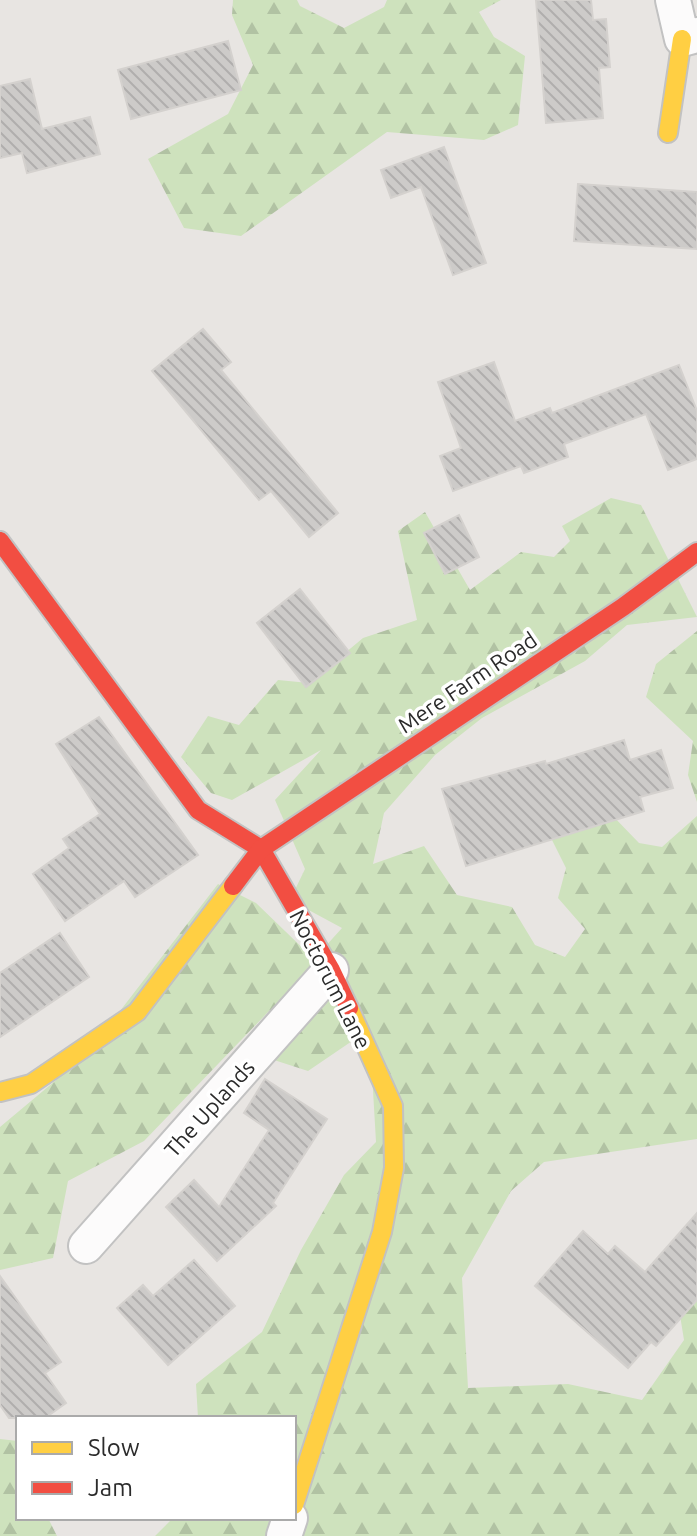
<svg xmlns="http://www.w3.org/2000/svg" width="697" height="1536" font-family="Ubuntu,sans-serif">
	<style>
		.forest { fill: url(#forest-firs) }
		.building { fill: url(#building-back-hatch); stroke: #d4d1ce; stroke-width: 2 }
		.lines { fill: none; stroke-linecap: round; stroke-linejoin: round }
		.street-casing { stroke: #c2c2c2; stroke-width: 38 }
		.slow-casing { stroke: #c2c2c2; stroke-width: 22 }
		.jam-casing { stroke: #c2c2c2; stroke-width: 22 }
		.street { stroke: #fcfbfb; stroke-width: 34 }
		.slow { stroke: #ffcf43; stroke-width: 18 }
		.jam { stroke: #f24e42; stroke-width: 18 }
		.labels { text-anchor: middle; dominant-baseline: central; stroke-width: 7; stroke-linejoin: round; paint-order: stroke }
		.street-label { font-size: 22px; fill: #2b2b2b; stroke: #fff }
	</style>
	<defs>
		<pattern id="forest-firs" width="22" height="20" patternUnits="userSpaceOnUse" patternTransform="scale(2)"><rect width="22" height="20" fill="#cee2bd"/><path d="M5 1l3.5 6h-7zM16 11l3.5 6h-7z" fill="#b1c2a3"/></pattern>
		<pattern id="building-back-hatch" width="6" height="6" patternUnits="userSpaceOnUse" patternTransform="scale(2)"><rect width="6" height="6" fill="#cdcbc9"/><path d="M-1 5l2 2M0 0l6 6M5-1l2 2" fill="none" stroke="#b0aead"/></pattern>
	</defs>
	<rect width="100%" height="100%" fill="#e8e5e2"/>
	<!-- forest -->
	<g class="forest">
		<path d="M 233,0 L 297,0 L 300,6 L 344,28 L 384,7 L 387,0 L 501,0 L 479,12 L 494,37 L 525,56 L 518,125 L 484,140 L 387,132 L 241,236 L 184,228 L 148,159 L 228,114 L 253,65 L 232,15 Z"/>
		<path d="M 611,498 L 641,505 L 697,617 L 627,625 L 585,661 L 482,718 L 435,755 L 384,813 L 373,864 L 424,846 L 457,895 L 512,907 L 535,945 L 565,957 L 585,929 L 558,898 L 566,868 L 545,826 L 610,813 L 639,843 L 662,847 L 697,816 L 697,1139 L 544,1162 L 511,1191 L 462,1278 L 468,1388 L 568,1384 L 642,1400 L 684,1340 L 678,1303 L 697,1280 L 697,1536 L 155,1536 L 173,1518 L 294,1518 L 294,1418 L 198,1418 L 196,1384 L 262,1332 L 301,1250 L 344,1175 L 376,1142 L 371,1056 L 358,1037 L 308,1071 L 274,1060 L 270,1010 L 144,1141 L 68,1181 L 53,1258 L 0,1270 L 0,1127 L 86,1055 L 218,884 L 256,903 L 314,959 L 342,928 L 290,900 L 305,869 L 275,800 L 321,750 L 232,800 L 211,793 L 181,757 L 208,716 L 239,725 L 278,680 L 309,683 L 363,638 L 417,620 L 398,531 L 425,512 L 470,590 L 521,552 L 554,557 L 570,541 L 562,526 Z"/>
		<path d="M 697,631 L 697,802 L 688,775 L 693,741 L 646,697 L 656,664 Z"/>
		<path d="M 0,1439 L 18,1441 L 18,1518 L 48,1518 L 57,1536 L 0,1536 Z"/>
	</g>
	<!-- building -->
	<g class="building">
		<path d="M 536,0 L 591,0 L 593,20 L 606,19 L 610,67 L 599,68 L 603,118 L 546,123 Z"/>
		<path d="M 228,41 L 241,90 L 131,119 L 118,70 Z"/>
		<path d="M 30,79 L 42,129 L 90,117 L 100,154 L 27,173 L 22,153 L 0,158 L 0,86 Z"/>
		<path d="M 444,147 L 486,263 L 453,275 L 421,187 L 391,198 L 381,170 Z"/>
		<path d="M 578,184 L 697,192 L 697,249 L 574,241 Z"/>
		<path d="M 203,329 L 231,362 L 221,370 L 338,513 L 309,537 L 271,491 L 259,500 L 152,371 Z"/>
		<path d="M 494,362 L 515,421 L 550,408 L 552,413 L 679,365 L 697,411 L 697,459 L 668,470 L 646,414 L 564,444 L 568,457 L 524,473 L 521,466 L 453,491 L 440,456 L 461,448 L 438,382 Z"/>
		<path d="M 459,515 L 479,557 L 445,574 L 424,533 Z"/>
		<path d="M 300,589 L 350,653 L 306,687 L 257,623 Z"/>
		<path d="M 99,717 L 198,855 L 135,897 L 124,881 L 65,921 L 33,874 L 69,848 L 63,839 L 100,814 L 56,744 Z"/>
		<path d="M 624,740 L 630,760 L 661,750 L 673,788 L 640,797 L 644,811 L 466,866 L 442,789 L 545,761 L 546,764 Z"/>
		<path d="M 60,933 L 89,977 L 0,1037 L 0,973 Z"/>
		<path d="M 265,1079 L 327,1119 L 273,1203 L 276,1206 L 217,1261 L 166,1207 L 194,1180 L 219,1207 L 269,1130 L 244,1113 Z"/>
		<path d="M 697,1213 L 697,1300 L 656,1346 L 651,1342 L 628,1368 L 535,1286 L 583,1231 L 608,1254 L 615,1246 L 645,1272 Z"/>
		<path d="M 194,1260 L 235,1306 L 168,1365 L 117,1308 L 143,1285 L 153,1296 Z"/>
		<path d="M 0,1276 L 61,1362 L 45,1373 L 66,1403 L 45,1418 L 9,1418 L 0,1405 Z"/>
	</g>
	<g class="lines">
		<defs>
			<g id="street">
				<path d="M 673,0 L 682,39 L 697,35"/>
				<path d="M 86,1246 L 331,970"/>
				<path d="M 284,1536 L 290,1518"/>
			</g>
			<g id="slow">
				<path d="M 668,133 L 682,39"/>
				<path d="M 0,1092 L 31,1084 L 137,1012 L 233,886"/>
				<path d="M 294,1505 L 382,1232 L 394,1168 L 393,1106 L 349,1008"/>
			</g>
			<g id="jam">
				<path d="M 0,541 L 198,810 L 261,849 L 331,970 L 349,1008"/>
				<path d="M 233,886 L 261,849 L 623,607 L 697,552"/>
			</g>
		</defs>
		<!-- street casing -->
		<use href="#street" class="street-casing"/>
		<!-- slow casing -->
		<use href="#slow" class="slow-casing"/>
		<!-- jam casing -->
		<use href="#jam" class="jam-casing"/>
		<!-- street -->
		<use href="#street" class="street"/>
		<!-- slow -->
		<use href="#slow" class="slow"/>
		<!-- jam -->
		<use href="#jam" class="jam"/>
	</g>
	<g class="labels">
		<!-- street labels -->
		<g class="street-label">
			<text transform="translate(467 682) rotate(-34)">Mere Farm Road</text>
			<text transform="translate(331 979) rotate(63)">Noctorum Lane</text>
			<text transform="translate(209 1108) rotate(-48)">The Uplands</text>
		</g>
	</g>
	<!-- legend -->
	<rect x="16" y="1416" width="280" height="104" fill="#ffffff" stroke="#aaaaaa" stroke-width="2"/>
	<rect x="32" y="1442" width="40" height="12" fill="#ffcf43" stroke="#aaaaaa" stroke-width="2"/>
	<text x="88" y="1456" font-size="24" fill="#2b2b2b">Slow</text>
	<rect x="32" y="1482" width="40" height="12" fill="#f24e42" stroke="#aaaaaa" stroke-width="2"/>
	<text x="88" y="1496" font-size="24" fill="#2b2b2b">Jam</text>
</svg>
